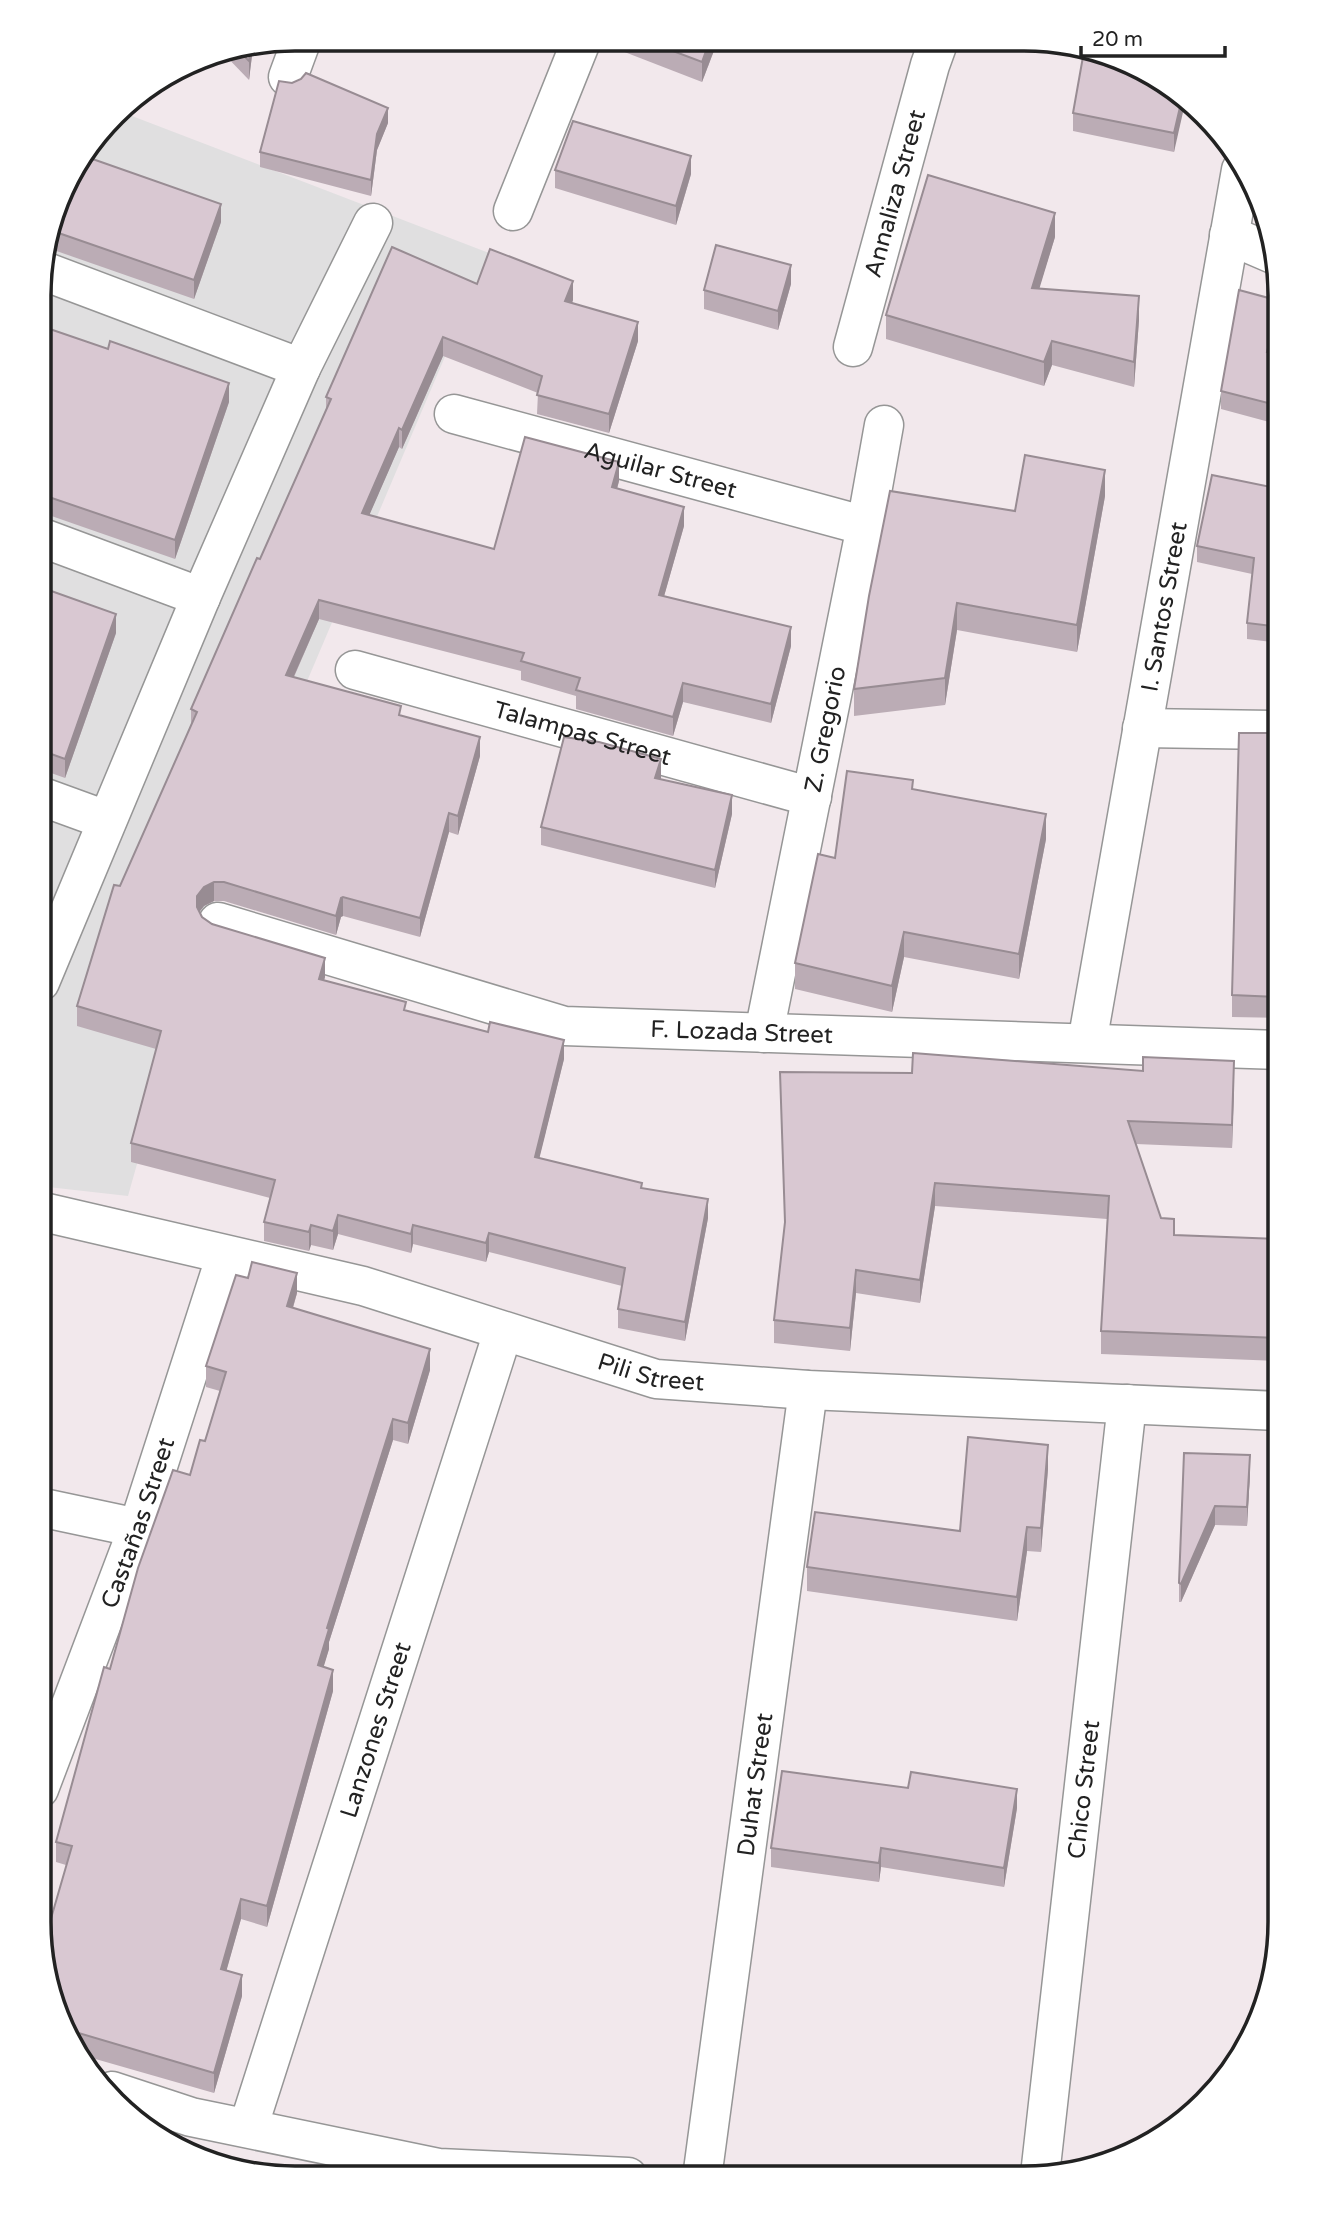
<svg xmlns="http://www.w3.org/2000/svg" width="1319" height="2217" font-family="'Varela Round',sans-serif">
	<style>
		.residential { fill: #e0dfe0 }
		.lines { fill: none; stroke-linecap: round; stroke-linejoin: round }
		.minor-casing { stroke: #969696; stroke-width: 41 }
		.minor { stroke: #fff; stroke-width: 38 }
		.wall { fill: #bbacb5 }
		.shaded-wall { fill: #988c93 }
		.building { fill: #d9c8d2; stroke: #988c93; stroke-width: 2 }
		.labels { text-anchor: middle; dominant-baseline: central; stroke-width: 7; stroke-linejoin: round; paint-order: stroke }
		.street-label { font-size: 24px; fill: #222; stroke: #fff }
		.rim { fill: none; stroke: #222; stroke-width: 3.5 }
	</style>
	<rect width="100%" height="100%" fill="#f2e8ec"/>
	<!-- residential -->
	<path class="residential" d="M 119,111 L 489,253 L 206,919 L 128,1196 L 39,1186 L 41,261 L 65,181 Z"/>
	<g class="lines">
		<defs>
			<g id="minor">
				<path d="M 288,77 L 302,39"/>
				<path d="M 513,211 L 582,39"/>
				<path d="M 1229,235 L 1273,254"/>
				<path d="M 41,270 L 301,368 L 373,223"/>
				<path id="s1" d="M 853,347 L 930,65 L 939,40"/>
				<path id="s2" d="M 454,414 L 866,526"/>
				<path d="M 40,537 L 201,597"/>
				<path id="s3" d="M 355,670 L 812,797"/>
				<path d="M 1142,728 L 1280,730"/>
				<path d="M 40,796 L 106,820"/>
				<path id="s4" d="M 218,922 L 564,1026 L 1280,1050"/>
				<path d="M 40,982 L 201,597 L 301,368"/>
				<path id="s5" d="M 764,1033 L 866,526 L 884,425"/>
				<path id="s6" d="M 1087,1043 L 1241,170"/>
				<path id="s7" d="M 39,1211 L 363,1286 L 656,1379 L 808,1390 L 1280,1411"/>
				<path d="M 39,1507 L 138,1528"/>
				<path id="s8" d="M 39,1789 L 138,1528 L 226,1255"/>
				<path d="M 112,2091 L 191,2117 L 439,2168 L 628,2177"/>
				<path id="s9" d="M 248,2128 L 503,1332"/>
				<path id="s10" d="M 1040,2175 L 1127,1404"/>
				<path id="s11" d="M 702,2178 L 808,1390"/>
			</g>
		</defs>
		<!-- minor casing -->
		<use href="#minor" class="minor-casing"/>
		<!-- minor -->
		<use href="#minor" class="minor"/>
	</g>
	<!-- wall -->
	<g class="wall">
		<path d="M 609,39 L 718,40 L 702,82 L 609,46 Z"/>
		<path d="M 820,40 L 856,40 L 855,47 Z"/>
		<path d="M 253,47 L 249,80 L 223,53 Z"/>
		<path d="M 1181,92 L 1174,152 L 1073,131 L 1073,113 Z"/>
		<path d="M 388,123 L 377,150 L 371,196 L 260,167 L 260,152 Z"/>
		<path d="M 555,170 L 691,174 L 676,225 L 555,188 Z"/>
		<path d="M 65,181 L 221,222 L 194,299 L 45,247 Z"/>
		<path d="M 1055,237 L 1039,288 L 1139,320 L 1134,387 L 1052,365 L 1044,386 L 886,339 L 886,315 Z"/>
		<path d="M 477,284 L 573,300 L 572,303 L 638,341 L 609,433 L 537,414 L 538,393 L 443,356 L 402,449 L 399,447 L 369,515 L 494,549 L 619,481 L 617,489 L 684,526 L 664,596 L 791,646 L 771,723 L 683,702 L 673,736 L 576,709 L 576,696 L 521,680 L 521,671 L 319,619 L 294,677 L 401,715 L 480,756 L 458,835 L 449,832 L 420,937 L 343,916 L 341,917 L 336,935 L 224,901 L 214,901 L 204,906 L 199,912 L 202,917 L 212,924 L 325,977 L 324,980 L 406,1011 L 564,1059 L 539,1158 L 642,1188 L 708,1218 L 685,1341 L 618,1328 L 618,1309 L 622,1286 L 489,1252 L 486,1262 L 413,1244 L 411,1253 L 338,1234 L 333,1250 L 311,1245 L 309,1251 L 264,1241 L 264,1222 L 270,1198 L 131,1162 L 131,1143 L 156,1049 L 77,1026 L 77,1006 L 191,724 L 191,709 L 260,559 L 326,409 L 326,397 Z"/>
		<path d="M 791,284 L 778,330 L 704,309 L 704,290 Z"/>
		<path d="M 1280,319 L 1271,353 L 1280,355 L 1280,425 L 1221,409 L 1221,391 Z"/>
		<path d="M 41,326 L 229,402 L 175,559 L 40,512 Z"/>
		<path d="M 1280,489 L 1280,643 L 1247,639 L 1247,623 L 1252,574 L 1197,562 L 1197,546 Z"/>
		<path d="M 1105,496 L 1077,652 L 957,630 L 945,705 L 854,716 L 854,689 L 1015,511 Z"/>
		<path d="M 40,587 L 116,633 L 65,778 L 40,769 Z"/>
		<path d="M 1280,733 L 1280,1018 L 1232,1017 L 1232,995 Z"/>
		<path d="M 661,778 L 660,779 L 732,814 L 715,888 L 541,845 L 541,827 Z"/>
		<path d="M 913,789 L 1046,839 L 1019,979 L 904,957 L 892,1012 L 795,989 L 795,963 Z"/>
		<path d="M 780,1072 L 1234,1084 L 1232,1148 L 1136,1144 L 1161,1218 L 1174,1235 L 1280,1239 L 1280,1361 L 1101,1354 L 1101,1331 L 1107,1219 L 935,1206 L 920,1303 L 856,1293 L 850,1351 L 774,1343 L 774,1320 L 785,1228 Z"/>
		<path d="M 297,1293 L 293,1308 L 430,1370 L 408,1444 L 393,1440 L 329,1642 L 329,1649 L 323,1667 L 333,1691 L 267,1927 L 241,1919 L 226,1971 L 242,1996 L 214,2093 L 85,2056 L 58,2020 L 66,1865 L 56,1862 L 56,1842 L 110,1669 L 205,1441 L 220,1391 L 206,1387 L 206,1366 Z"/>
		<path d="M 1184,1453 L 1250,1474 L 1247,1526 L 1215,1525 L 1181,1602 L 1179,1602 L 1179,1583 Z"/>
		<path d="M 1048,1469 L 1041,1552 L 1027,1551 L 1017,1621 L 807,1591 L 807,1567 L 960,1531 Z"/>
		<path d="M 1017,1808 L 1004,1887 L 881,1867 L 879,1882 L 771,1867 L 771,1848 Z"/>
	</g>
	<!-- shaded-wall -->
	<g class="shaded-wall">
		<path d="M 710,40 L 718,40 L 702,82 L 702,62 Z"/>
		<path d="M 251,47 L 253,47 L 249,80 L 249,61 Z"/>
		<path d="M 1183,94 L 1186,99 L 1174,152 L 1174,133 Z"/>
		<path d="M 388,108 L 388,123 L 377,150 L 371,196 L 371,180 L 377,134 Z"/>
		<path d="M 691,156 L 691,174 L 676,225 L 676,206 Z"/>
		<path d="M 221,204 L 221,222 L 194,299 L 194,280 Z"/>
		<path d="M 1055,213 L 1055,237 L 1032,313 L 1032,288 Z"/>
		<path d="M 791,265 L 791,284 L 778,330 L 778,311 Z"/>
		<path d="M 573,281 L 573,300 L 565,320 L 565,301 Z"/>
		<path d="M 1139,296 L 1139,320 L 1134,387 L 1134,362 Z"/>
		<path d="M 1280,301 L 1280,319 L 1267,370 L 1267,352 Z"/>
		<path d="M 638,322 L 638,341 L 609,433 L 609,414 Z"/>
		<path d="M 443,337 L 443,356 L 402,449 L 402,430 Z"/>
		<path d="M 1052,341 L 1052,365 L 1044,386 L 1044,362 Z"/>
		<path d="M 229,383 L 229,402 L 175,559 L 175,540 Z"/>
		<path d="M 399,428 L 399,447 L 362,532 L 362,513 Z"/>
		<path d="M 619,462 L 619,481 L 612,506 L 612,487 Z"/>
		<path d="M 1105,470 L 1105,496 L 1077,652 L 1077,625 Z"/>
		<path d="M 684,507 L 684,526 L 659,614 L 659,595 Z"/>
		<path d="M 319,600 L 319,619 L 286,694 L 286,675 Z"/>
		<path d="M 957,603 L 957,630 L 945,705 L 945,678 Z"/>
		<path d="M 116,614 L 116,633 L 65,778 L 65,759 Z"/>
		<path d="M 791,627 L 791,646 L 771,723 L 771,704 Z"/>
		<path d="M 683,683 L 683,702 L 673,736 L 673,717 Z"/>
		<path d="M 480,737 L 480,756 L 458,835 L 458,816 Z"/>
		<path d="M 661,759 L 661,778 L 655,797 L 655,778 Z"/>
		<path d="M 732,795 L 732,814 L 715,888 L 715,870 Z"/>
		<path d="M 449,813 L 449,832 L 420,937 L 420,918 Z"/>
		<path d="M 1046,814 L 1046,839 L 1019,979 L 1019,954 Z"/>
		<path d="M 214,882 L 214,901 L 204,906 L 197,915 L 197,896 L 204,887 Z"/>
		<path d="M 343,897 L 343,916 L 341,917 L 336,935 L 336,916 L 341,898 Z"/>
		<path d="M 904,932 L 904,957 L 892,1012 L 892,986 Z"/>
		<path d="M 325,958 L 325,977 L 319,998 L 319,979 Z"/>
		<path d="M 564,1040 L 564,1059 L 535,1176 L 535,1157 Z"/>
		<path d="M 1234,1061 L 1234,1084 L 1232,1148 L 1232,1125 Z"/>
		<path d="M 935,1183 L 935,1206 L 920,1303 L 920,1280 Z"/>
		<path d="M 708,1199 L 708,1218 L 685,1341 L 685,1322 Z"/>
		<path d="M 338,1215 L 338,1234 L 333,1250 L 333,1231 Z"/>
		<path d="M 311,1225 L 311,1245 L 309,1251 L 309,1232 Z"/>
		<path d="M 413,1225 L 413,1244 L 411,1253 L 411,1234 Z"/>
		<path d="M 489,1233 L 489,1252 L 486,1262 L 486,1243 Z"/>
		<path d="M 856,1270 L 856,1293 L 850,1351 L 850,1328 Z"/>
		<path d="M 297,1273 L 297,1293 L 287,1327 L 287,1306 Z"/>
		<path d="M 430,1349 L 430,1370 L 408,1444 L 408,1423 Z"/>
		<path d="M 393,1419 L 393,1440 L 329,1642 L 329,1649 L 318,1686 L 318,1665 L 327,1628 Z"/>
		<path d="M 1048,1445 L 1048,1469 L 1041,1552 L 1041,1528 Z"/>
		<path d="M 1250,1455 L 1250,1474 L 1247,1526 L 1247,1507 Z"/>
		<path d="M 1215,1506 L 1215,1525 L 1181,1602 L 1181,1584 Z"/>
		<path d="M 1027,1527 L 1027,1551 L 1017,1621 L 1017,1597 Z"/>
		<path d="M 333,1670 L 333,1691 L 267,1927 L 267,1906 Z"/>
		<path d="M 1017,1789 L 1017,1808 L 1004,1887 L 1004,1868 Z"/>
		<path d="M 881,1848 L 881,1867 L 879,1882 L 879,1863 Z"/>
		<path d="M 241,1899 L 241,1919 L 221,1990 L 221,1969 Z"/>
		<path d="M 242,1975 L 242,1996 L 214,2093 L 214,2073 Z"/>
	</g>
	<!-- building -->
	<g class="building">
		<path d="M 644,40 L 710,40 L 702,62 Z"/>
		<path d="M 251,47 L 249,61 L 238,50 Z"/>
		<path d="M 1084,51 L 1181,92 L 1183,94 L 1174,133 L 1073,113 Z"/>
		<path d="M 306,73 L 388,108 L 377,134 L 371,180 L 260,152 L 279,81 L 292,83 L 301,79 Z"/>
		<path d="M 573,121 L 691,156 L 676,206 L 555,170 Z"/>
		<path d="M 84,156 L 221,204 L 194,280 L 50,230 L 65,181 Z"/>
		<path d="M 928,175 L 1055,213 L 1032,288 L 1139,296 L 1134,362 L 1052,341 L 1044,362 L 886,315 Z"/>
		<path d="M 716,245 L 791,265 L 778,311 L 704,290 Z"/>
		<path d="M 392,247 L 477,284 L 490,249 L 573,281 L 565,301 L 638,322 L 609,414 L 537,395 L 542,376 L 443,337 L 402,430 L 399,428 L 362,513 L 494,549 L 525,437 L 619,462 L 612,487 L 684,507 L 659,595 L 791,627 L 771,704 L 683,683 L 673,717 L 576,690 L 580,678 L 521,661 L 524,653 L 319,600 L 286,675 L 401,706 L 399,715 L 480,737 L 458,816 L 449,813 L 420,918 L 343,897 L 341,898 L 336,916 L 224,882 L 214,882 L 204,887 L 197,896 L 197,907 L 202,917 L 212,924 L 325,958 L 319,979 L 406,1002 L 404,1010 L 488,1032 L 490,1022 L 564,1040 L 535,1157 L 642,1183 L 641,1188 L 708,1199 L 685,1322 L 618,1309 L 625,1268 L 489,1233 L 486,1243 L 413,1225 L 411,1234 L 338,1215 L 333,1231 L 311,1225 L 309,1232 L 264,1222 L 275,1180 L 131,1143 L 161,1031 L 77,1006 L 114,885 L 120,886 L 197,712 L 191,709 L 257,558 L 260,559 L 331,399 L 326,397 Z"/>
		<path d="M 1239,290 L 1280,301 L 1267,352 L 1280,355 L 1280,406 L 1221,391 Z"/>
		<path d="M 41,326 L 108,349 L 110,341 L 229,383 L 175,540 L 40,494 Z"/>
		<path d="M 1025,455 L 1105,470 L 1077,625 L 957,603 L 945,678 L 854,689 L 869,596 L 890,491 L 1015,511 Z"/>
		<path d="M 1212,475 L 1280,489 L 1280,627 L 1247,623 L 1254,558 L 1197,546 Z"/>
		<path d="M 40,587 L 116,614 L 65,759 L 40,750 Z"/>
		<path d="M 1239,733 L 1280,733 L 1280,997 L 1232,995 Z"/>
		<path d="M 564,737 L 599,742 L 661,759 L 655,778 L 732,795 L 715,870 L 541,827 Z"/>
		<path d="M 847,771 L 913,780 L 912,789 L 1046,814 L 1019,954 L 904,932 L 892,986 L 795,963 L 818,854 L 835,858 Z"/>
		<path d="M 913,1053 L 1143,1071 L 1143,1057 L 1234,1061 L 1232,1125 L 1128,1121 L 1161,1218 L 1174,1219 L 1174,1235 L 1280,1239 L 1280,1338 L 1101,1331 L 1109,1196 L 935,1183 L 920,1280 L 856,1270 L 850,1328 L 774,1320 L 785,1222 L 780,1072 L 912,1073 Z"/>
		<path d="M 252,1262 L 297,1273 L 287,1306 L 430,1349 L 408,1423 L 393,1419 L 327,1628 L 329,1629 L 318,1665 L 333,1670 L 267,1906 L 241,1899 L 221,1969 L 242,1975 L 214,2073 L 65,2029 L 58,2020 L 43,1946 L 72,1846 L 56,1842 L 104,1667 L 110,1669 L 138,1568 L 173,1470 L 190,1475 L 200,1440 L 205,1441 L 226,1372 L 206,1366 L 236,1275 L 248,1278 Z"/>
		<path d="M 968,1437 L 1048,1445 L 1041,1528 L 1027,1527 L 1017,1597 L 807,1567 L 815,1512 L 960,1531 Z"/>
		<path d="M 1184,1453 L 1250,1455 L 1247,1507 L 1215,1506 L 1181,1584 L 1179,1583 Z"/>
		<path d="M 782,1771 L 908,1788 L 911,1772 L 1017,1789 L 1004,1868 L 881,1848 L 879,1863 L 771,1848 Z"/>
	</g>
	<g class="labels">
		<!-- street labels -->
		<g class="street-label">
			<text stroke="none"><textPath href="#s1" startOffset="159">Annaliza Street</textPath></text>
			<text stroke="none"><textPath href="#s2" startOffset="214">Aguilar Street</textPath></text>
			<text stroke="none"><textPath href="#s6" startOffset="443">I. Santos Street</textPath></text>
			<text stroke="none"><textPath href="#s5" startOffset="310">Z. Gregorio</textPath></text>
			<text stroke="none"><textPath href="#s3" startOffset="236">Talampas Street</textPath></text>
			<text stroke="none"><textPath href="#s4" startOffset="539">F. Lozada Street</textPath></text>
			<text stroke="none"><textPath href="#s7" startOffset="634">Pili Street</textPath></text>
			<text stroke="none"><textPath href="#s8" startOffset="284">Castañas Street</textPath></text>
			<text stroke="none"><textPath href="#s9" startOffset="418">Lanzones Street</textPath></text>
			<text stroke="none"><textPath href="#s11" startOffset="397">Duhat Street</textPath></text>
			<text stroke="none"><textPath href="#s10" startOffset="388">Chico Street</textPath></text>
		</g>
	</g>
	<!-- crop -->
	<path d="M0 0H1319V2217H0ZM295 51H1024A244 244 0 0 1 1268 295V1922A244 244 0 0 1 1024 2166H295A244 244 0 0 1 51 1922V295A244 244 0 0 1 295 51Z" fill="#fff" fill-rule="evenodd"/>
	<path class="rim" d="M295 51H1024A244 244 0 0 1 1268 295V1922A244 244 0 0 1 1024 2166H295A244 244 0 0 1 51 1922V295A244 244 0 0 1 295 51Z"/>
	<!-- scale -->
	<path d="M1081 46v10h144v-10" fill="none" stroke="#222222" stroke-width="3.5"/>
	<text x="1092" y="46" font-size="21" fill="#222222" stroke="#ffffff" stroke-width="5" paint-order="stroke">20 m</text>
</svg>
